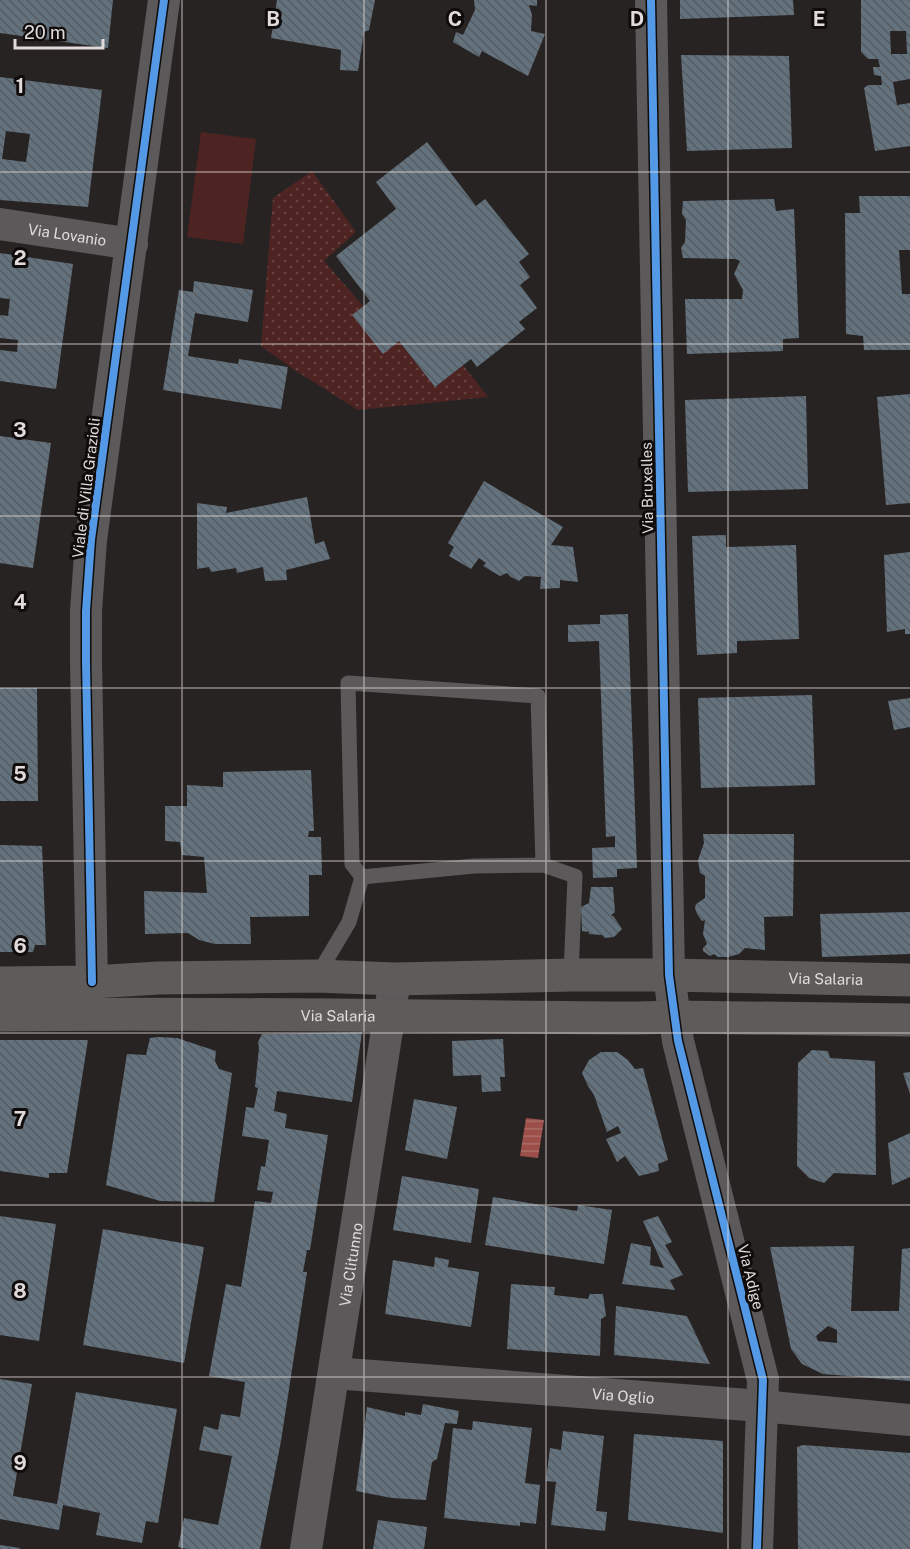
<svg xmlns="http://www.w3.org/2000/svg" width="910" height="1549" font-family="'Public Sans',sans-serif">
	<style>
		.garden { fill: url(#garden-dots) }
		.pitch { fill: #4d2421 }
		.water { fill: url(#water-rules) }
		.building { fill: url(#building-back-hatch); fill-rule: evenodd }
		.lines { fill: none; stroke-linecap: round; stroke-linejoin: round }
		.lane { stroke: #5b5959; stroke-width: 15 }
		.street { stroke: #5b5959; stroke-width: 32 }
		.secondary { stroke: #5e5b5b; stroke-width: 33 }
		.cycleway-casing { stroke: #100c0c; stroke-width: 11 }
		.cycleway { stroke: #5399e6; stroke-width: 8 }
		.grid { fill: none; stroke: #e1dcdb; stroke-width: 1.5; stroke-opacity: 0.55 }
		.labels { text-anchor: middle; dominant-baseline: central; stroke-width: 6; stroke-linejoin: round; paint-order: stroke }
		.street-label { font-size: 15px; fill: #e1dcdb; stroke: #100c0c }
		.grid-label { font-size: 20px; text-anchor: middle; font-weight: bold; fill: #e1dcdb; stroke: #100c0c; stroke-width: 6; stroke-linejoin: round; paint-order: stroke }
	</style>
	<defs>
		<pattern id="garden-dots" width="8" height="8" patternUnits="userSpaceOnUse" patternTransform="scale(1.5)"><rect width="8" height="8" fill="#4d2421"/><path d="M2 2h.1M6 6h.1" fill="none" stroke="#664341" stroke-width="1.8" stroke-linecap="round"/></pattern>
		<pattern id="water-rules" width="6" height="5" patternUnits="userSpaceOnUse" patternTransform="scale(1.5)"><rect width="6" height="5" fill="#9c4e49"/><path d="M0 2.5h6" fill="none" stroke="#ae6f6b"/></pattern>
		<pattern id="building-back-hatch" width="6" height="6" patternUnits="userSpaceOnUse" patternTransform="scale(1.5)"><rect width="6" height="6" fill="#63727d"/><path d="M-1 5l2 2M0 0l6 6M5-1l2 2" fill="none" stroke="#555c62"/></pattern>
	</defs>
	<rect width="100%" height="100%" fill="#282323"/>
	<!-- garden -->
	<path class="garden" d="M 312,171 L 356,232 L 324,261 L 363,306 L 353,315 L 383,353 L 399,341 L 435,387 L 463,365 L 488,397 L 358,410 L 296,371 L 261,346 L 273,198 Z"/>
	<!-- pitch -->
	<path class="pitch" d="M 201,132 L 256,139 L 243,244 L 187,237 Z"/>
	<!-- water -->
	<path class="water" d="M 526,1118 L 544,1120 L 538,1158 L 520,1156 Z"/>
	<!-- building -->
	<g class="building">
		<path d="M 0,0 L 113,0 L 108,48 L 0,33 Z"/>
		<path d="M 277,0 L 375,0 L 369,30 L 364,32 L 358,71 L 340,70 L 341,50 L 271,38 Z"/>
		<path d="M 474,0 L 537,0 L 537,6 L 529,5 L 532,15 L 531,31 L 545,34 L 528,76 L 482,51 L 479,57 L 453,42 L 456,32 L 463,35 L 475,10 Z"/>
		<path d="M 680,0 L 793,0 L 794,15 L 680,19 Z"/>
		<path d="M 861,0 L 910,0 L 910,79 L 893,82 L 897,105 L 910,103 L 910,146 L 875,151 L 864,88 L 868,85 L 882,85 L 881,76 L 874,75 L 873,67 L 880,67 L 878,59 L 868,59 L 861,52 ZM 890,31 L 906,31 L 907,54 L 891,54 Z"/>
		<path d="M 681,55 L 789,56 L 792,148 L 687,151 Z"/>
		<path d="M 0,77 L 102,90 L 88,207 L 0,200 ZM 6,131 L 30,134 L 26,162 L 2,159 Z"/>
		<path d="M 427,142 L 476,206 L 485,199 L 529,254 L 519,262 L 530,277 L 520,285 L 537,308 L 519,322 L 525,329 L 477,367 L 471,359 L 435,387 L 399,341 L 383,354 L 352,315 L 370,301 L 336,256 L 396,209 L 376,182 Z"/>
		<path d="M 859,196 L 910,196 L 910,250 L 899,250 L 902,294 L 910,294 L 910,350 L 864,350 L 863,336 L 846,334 L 845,213 L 860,213 Z"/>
		<path d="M 774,199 L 776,211 L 794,209 L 799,338 L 783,339 L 783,351 L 687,354 L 685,299 L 742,299 L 743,290 L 734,274 L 740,261 L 735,259 L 683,258 L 681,248 L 685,242 L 686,220 L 682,214 L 683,201 Z"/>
		<path d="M 0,253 L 73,264 L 56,389 L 0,381 L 0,350 L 17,352 L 18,340 L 0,338 L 0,315 L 8,316 L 10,299 L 0,298 Z"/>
		<path d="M 194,281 L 253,290 L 248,322 L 195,313 L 188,356 L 238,364 L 239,359 L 288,367 L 281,409 L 163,390 L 179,290 L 193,292 Z"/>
		<path d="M 910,394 L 910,503 L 886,505 L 877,397 Z"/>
		<path d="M 806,396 L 808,489 L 688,492 L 685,400 Z"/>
		<path d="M 0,436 L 51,443 L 33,568 L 0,563 Z"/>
		<path d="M 484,481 L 563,527 L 551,545 L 573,547 L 578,582 L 560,580 L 560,588 L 540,589 L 541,577 L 525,576 L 519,581 L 511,577 L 507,573 L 500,576 L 483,566 L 486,563 L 479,558 L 471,569 L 449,556 L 454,547 L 448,543 Z"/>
		<path d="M 307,497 L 315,544 L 324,541 L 330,559 L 286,570 L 287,580 L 265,581 L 263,567 L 237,573 L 236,568 L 211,572 L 209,567 L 197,569 L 197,503 L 227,507 L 226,513 Z"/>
		<path d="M 726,535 L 726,547 L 796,545 L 799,639 L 737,641 L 737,653 L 697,655 L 692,536 Z"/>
		<path d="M 910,552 L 910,634 L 905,634 L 905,629 L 887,632 L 884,555 Z"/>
		<path d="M 628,614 L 637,868 L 617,869 L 617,877 L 593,878 L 592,848 L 615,847 L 615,836 L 606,837 L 599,641 L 568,642 L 568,625 L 600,624 L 600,615 Z"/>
		<path d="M 0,688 L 37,688 L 38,801 L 0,801 Z"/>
		<path d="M 812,695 L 815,785 L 701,788 L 698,698 Z"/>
		<path d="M 910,698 L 910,727 L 894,730 L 888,701 Z"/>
		<path d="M 311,770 L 314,831 L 309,831 L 308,837 L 321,837 L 322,875 L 309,875 L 309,916 L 250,917 L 251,944 L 215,944 L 199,940 L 188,933 L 145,934 L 144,891 L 207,893 L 204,857 L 182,855 L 180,842 L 165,841 L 165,806 L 187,806 L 187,785 L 223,787 L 223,772 Z"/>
		<path d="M 703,834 L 794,834 L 793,916 L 764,917 L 765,950 L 745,948 L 739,954 L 728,957 L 718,957 L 714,954 L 710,956 L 703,951 L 703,948 L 707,944 L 703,934 L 705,920 L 702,921 L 697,914 L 695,908 L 696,904 L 705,898 L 705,876 L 700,873 L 698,860 L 704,843 Z"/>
		<path d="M 0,845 L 42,846 L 46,945 L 35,945 L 33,952 L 0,952 Z"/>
		<path d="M 591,887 L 613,887 L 615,912 L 611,915 L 614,917 L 622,929 L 614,937 L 605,938 L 602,935 L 589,934 L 589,932 L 582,931 L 581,907 L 589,903 Z"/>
		<path d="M 910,912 L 910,954 L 822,957 L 820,914 Z"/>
		<path d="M 362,1032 L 352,1102 L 277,1091 L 274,1111 L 287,1114 L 285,1128 L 328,1135 L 310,1250 L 307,1250 L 303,1272 L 307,1272 L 281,1441 L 260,1549 L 188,1549 L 178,1547 L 184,1518 L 218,1525 L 232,1456 L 199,1450 L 204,1426 L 218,1430 L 221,1414 L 240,1417 L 245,1382 L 209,1376 L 226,1284 L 241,1287 L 255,1201 L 271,1203 L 273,1192 L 257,1190 L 261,1166 L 265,1167 L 269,1140 L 242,1136 L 246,1107 L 254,1108 L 258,1088 L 255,1087 L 259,1048 L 258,1042 L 262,1034 Z"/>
		<path d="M 158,1037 L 177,1038 L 216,1051 L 215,1061 L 219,1069 L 232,1073 L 214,1202 L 160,1201 L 106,1185 L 127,1054 L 146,1055 L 150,1038 Z"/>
		<path d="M 503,1039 L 505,1077 L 500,1077 L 501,1091 L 482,1092 L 481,1075 L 453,1076 L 452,1041 Z"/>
		<path d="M 0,1040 L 88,1040 L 67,1173 L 49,1173 L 49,1178 L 0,1171 Z"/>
		<path d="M 812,1050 L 828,1051 L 830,1058 L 875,1061 L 876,1175 L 834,1173 L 824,1183 L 809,1178 L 797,1166 L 798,1063 Z"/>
		<path d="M 601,1052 L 617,1052 L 628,1060 L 635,1069 L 643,1068 L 668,1160 L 658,1164 L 659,1171 L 639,1176 L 625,1156 L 617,1162 L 606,1139 L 621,1133 L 618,1126 L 607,1132 L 594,1095 L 588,1086 L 582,1073 L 589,1060 Z"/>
		<path d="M 910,1072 L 910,1094 L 903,1073 Z"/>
		<path d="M 414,1099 L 457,1107 L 447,1159 L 405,1150 Z"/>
		<path d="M 910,1133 L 910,1177 L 892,1185 L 888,1143 Z"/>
		<path d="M 402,1176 L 479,1189 L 471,1243 L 393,1230 Z"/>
		<path d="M 493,1197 L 577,1211 L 578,1205 L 612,1210 L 604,1264 L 485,1245 Z"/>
		<path d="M 0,1216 L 56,1224 L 39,1341 L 0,1335 Z"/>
		<path d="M 658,1216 L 672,1242 L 665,1245 L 683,1275 L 670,1280 L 675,1290 L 622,1284 L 631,1243 L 651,1247 L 650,1265 L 664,1268 L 643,1221 Z"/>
		<path d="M 103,1229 L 204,1247 L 184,1363 L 83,1345 Z"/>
		<path d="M 854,1246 L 851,1311 L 899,1311 L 902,1249 L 910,1248 L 910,1381 L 823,1374 L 802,1364 L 791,1349 L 770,1247 ZM 828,1326 L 837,1330 L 837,1343 L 818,1341 L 816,1336 Z"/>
		<path d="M 435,1257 L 449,1260 L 448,1267 L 479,1272 L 471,1327 L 385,1314 L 393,1260 L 434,1267 Z"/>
		<path d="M 511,1284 L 555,1287 L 554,1295 L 588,1299 L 590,1294 L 603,1294 L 606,1316 L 601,1319 L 600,1356 L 507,1349 Z"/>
		<path d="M 616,1306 L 687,1316 L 710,1364 L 614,1355 Z"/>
		<path d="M 0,1379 L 32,1384 L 13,1496 L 57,1504 L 76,1392 L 177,1409 L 158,1523 L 146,1521 L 142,1543 L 96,1535 L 100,1513 L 63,1505 L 59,1530 L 0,1519 Z"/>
		<path d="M 423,1404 L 459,1411 L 457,1424 L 445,1423 L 437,1459 L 432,1462 L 426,1500 L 392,1498 L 356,1491 L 367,1407 L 405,1416 L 405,1412 L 421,1415 Z"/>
		<path d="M 473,1421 L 532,1428 L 525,1483 L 540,1485 L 536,1524 L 520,1522 L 520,1526 L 444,1518 L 453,1428 L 472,1430 Z"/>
		<path d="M 563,1431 L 604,1436 L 596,1511 L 607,1512 L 605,1531 L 551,1525 L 556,1482 L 546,1481 L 550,1448 L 561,1450 Z"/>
		<path d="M 634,1434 L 723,1441 L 723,1533 L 628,1520 Z"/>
		<path d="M 803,1445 L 910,1453 L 910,1549 L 798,1549 L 797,1447 Z"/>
		<path d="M 378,1520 L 427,1527 L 424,1549 L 373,1549 Z"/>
		<path d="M 0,1545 L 20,1548 L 20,1549 L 0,1549 Z"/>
	</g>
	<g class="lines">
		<!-- lane -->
		<g class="lane">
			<path d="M 543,865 L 538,696 L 348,683 L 352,864 L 362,877 L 474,866 L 543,865 L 575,876 L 571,975"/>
			<path d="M 317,976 L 349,922 L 362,877"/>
		</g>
		<!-- street -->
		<g class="street">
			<path d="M 651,0 L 669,975 L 678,1041 L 763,1380 L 757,1549"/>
			<path id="s1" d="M 0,224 L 132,244"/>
			<path d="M 92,982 L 86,662 L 86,611 L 91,540 L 164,0"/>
			<path id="s2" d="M 334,1373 L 761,1406 L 910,1420"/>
			<path id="s3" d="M 306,1549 L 395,979"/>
		</g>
		<!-- secondary -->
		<g class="secondary">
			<path id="s4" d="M 0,983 L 92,982 L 159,978 L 317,976 L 395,979 L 571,975 L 669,975 L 910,980"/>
			<path id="s5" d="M 0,1015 C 212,1012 425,1017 638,1018 L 674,1017 L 910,1020"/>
		</g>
		<defs>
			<g id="cycleway">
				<path d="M 651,0 L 669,975 L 678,1041 L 763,1380 L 757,1549"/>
				<path d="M 92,982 L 86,662 L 86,611 L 91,540 L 164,0"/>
			</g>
		</defs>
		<!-- cycleway casing -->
		<use href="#cycleway" class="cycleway-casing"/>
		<!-- cycleway -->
		<use href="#cycleway" class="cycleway"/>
	</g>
	<!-- grid -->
	<path class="grid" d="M 182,0 L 182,1549M 364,0 L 364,1549M 546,0 L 546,1549M 728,0 L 728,1549M 0,172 L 910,172M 0,344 L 910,344M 0,516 L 910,516M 0,688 L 910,688M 0,861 L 910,861M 0,1033 L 910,1033M 0,1205 L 910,1205M 0,1377 L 910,1377"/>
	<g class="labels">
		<!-- street labels -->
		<g class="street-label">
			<text stroke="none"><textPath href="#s1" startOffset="68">Via Lovanio</textPath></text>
			<text transform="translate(86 488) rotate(-83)">Viale di Villa Grazioli</text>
			<text transform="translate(647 488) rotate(-91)">Via Bruxelles</text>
			<text stroke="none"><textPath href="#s4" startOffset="826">Via Salaria</textPath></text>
			<text stroke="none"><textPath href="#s5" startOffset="338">Via Salaria</textPath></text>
			<text stroke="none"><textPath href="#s3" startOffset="288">Via Clitunno</textPath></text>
			<text transform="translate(751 1277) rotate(76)">Via Adige</text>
			<text stroke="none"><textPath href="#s2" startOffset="290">Via Oglio</textPath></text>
		</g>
	</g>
	<g class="grid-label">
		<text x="273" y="26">B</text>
		<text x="455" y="26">C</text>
		<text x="637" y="26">D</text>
		<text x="819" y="26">E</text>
		<text x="20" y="93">1</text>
		<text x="20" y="265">2</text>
		<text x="20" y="437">3</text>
		<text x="20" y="609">4</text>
		<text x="20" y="781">5</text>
		<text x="20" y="953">6</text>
		<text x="20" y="1126">7</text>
		<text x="20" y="1298">8</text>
		<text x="20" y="1470">9</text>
	</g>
	<!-- scale -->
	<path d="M15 39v9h88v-9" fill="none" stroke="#e1dcdb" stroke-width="3"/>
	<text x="24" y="39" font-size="18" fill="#e1dcdb" stroke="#100c0c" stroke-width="4.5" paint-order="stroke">20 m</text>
</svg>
